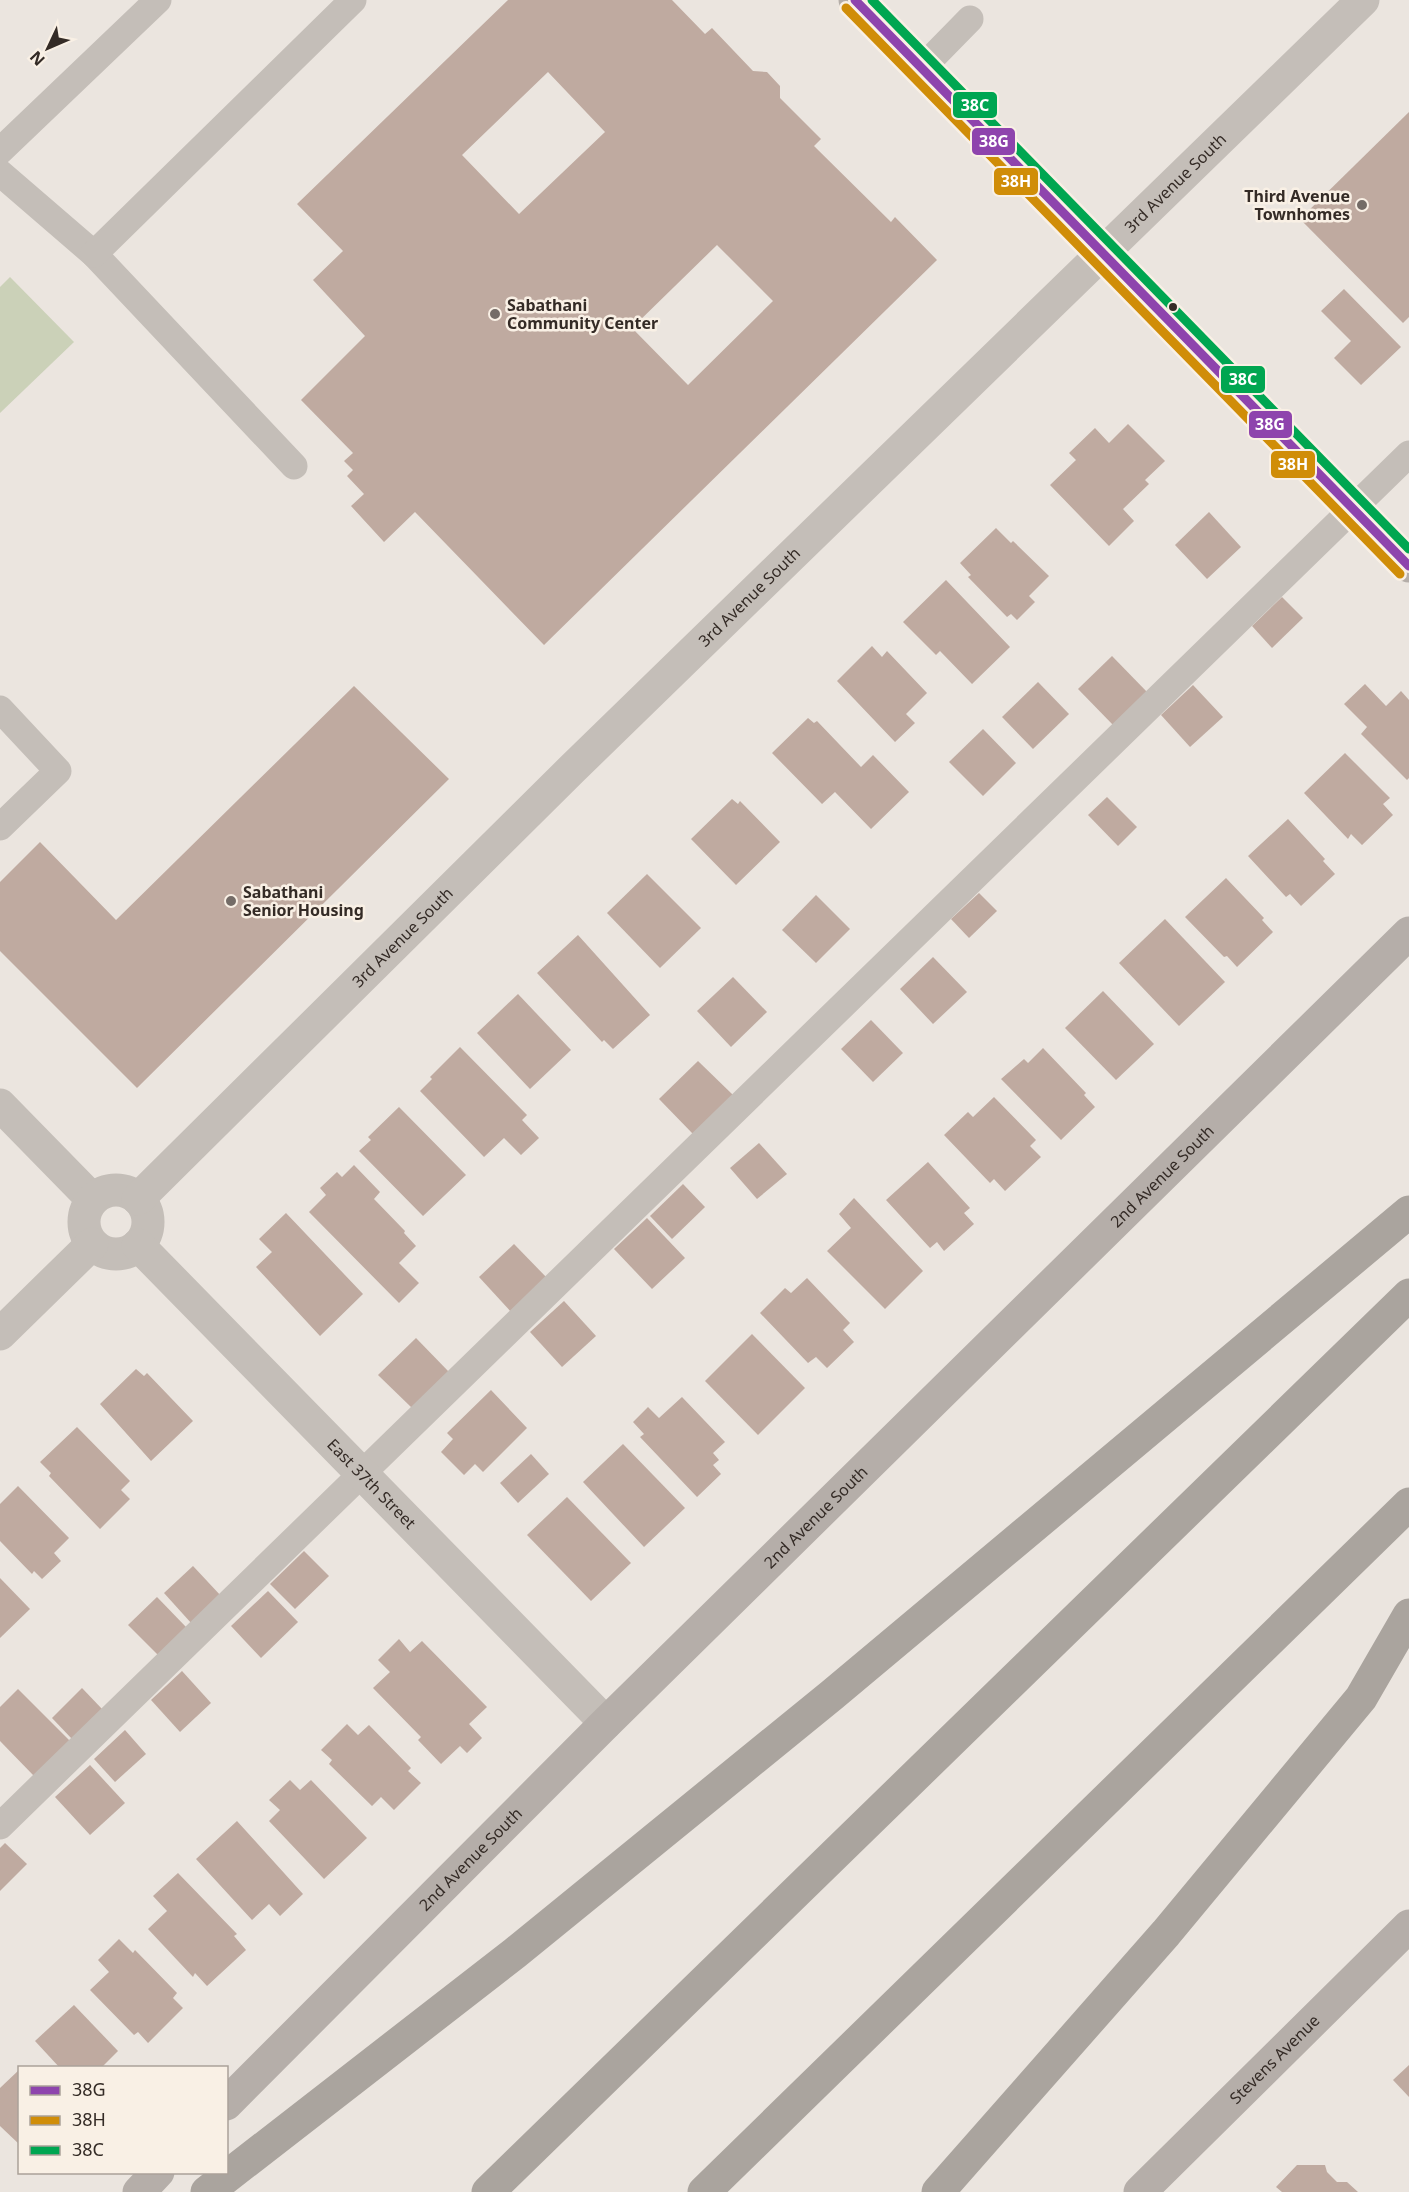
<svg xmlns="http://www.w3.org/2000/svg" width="1409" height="2192" font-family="'Noto Sans',sans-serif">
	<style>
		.green { fill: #cbd1b8 }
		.building { fill: #bfaaa0; fill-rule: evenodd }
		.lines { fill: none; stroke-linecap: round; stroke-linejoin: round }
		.lane { stroke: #c4beb8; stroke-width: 27 }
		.street { stroke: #c4beb8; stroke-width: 33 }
		.secondary { stroke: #b5aea9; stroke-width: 33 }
		.highway { stroke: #aaa49e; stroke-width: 33 }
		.bus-1-casing { stroke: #f9f0e5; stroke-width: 14 }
		.bus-2-casing { stroke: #f9f0e5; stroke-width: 14 }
		.bus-3-casing { stroke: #f9f0e5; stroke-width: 14 }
		.bus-1 { stroke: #8e44ad; stroke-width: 9 }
		.bus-2 { stroke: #d08d08; stroke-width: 9 }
		.bus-3 { stroke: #00a651; stroke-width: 9 }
		.poi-dot { fill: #746c67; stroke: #f9f0e5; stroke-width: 2 }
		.bus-dot { fill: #342b26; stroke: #f9f0e5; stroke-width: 2 }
		.labels { text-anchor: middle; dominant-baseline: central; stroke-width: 5; stroke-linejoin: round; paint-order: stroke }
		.street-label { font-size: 16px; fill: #342b26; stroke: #f9f0e5 }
		.poi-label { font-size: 16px; font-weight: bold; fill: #342b26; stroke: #f9f0e5; text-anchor: start }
		.line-badge { stroke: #f9f0e5; stroke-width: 2 }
		.badge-label { font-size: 16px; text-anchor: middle; font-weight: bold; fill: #fff }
	</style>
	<rect width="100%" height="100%" fill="#ebe5df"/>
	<!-- green -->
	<path class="green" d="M 10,277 L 74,342 L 0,413 L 0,287 Z"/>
	<!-- building -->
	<g class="building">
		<path d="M 508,0 L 672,0 L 705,34 L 712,28 L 753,71 L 767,72 L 780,86 L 780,98 L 821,139 L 814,146 L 891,222 L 895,217 L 937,260 L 544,645 L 415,512 L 384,542 L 351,506 L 364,494 L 347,476 L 353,470 L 344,461 L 353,453 L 301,400 L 365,336 L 313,280 L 343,251 L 297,204 ZM 548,72 L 605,132 L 519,214 L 462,155 ZM 717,245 L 773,301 L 688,385 L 632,328 Z"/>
		<path d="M 1409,112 L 1409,317 L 1403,323 L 1300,219 Z"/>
		<path d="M 1344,289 L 1401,347 L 1361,385 L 1334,358 L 1351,341 L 1321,311 Z"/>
		<path d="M 1128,424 L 1165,461 L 1145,480 L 1149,484 L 1123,509 L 1134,521 L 1109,546 L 1050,485 L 1076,460 L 1069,453 L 1095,428 L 1109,443 Z"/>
		<path d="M 1209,512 L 1241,547 L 1207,579 L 1175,545 Z"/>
		<path d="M 996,528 L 1011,543 L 1013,541 L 1049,576 L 1029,596 L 1035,602 L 1017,620 L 1011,614 L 1007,617 L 968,577 L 971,575 L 960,563 Z"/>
		<path d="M 946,580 L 1010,647 L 972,684 L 940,651 L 936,655 L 903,622 Z"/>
		<path d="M 1282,597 L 1303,618 L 1272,648 L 1252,626 Z"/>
		<path d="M 872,646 L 882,657 L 887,651 L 927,693 L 906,714 L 915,723 L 895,742 L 837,681 Z"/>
		<path d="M 1112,656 L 1148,693 L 1114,726 L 1078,689 Z"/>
		<path d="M 1038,682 L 1069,714 L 1033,749 L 1002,717 Z"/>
		<path d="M 1365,684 L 1386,706 L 1401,691 L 1409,700 L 1409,778 L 1407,780 L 1361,734 L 1367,727 L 1344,704 Z"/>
		<path d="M 1193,685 L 1223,717 L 1190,747 L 1161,715 Z"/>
		<path d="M 354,686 L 449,779 L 137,1088 L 0,951 L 0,882 L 40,842 L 116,920 Z"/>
		<path d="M 808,718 L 814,723 L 817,721 L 861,767 L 873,755 L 909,792 L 871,829 L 835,792 L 822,804 L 772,753 Z"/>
		<path d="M 983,729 L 1016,763 L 983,796 L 949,762 Z"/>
		<path d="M 1345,753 L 1390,798 L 1383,804 L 1393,815 L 1362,845 L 1351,834 L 1348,839 L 1304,793 Z"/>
		<path d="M 1107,797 L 1137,827 L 1118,846 L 1088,815 Z"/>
		<path d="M 732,799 L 738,804 L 740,801 L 780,842 L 736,885 L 691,839 Z"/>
		<path d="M 1288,819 L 1325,859 L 1323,861 L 1335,874 L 1301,906 L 1290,894 L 1286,897 L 1248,856 Z"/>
		<path d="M 647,874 L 701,928 L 660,968 L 607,913 Z"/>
		<path d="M 1226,878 L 1264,918 L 1262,920 L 1273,932 L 1237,967 L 1227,956 L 1224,957 L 1185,917 Z"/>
		<path d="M 979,893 L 997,911 L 969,938 L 951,919 Z"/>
		<path d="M 816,895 L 850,929 L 816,963 L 782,930 Z"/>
		<path d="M 1165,919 L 1225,982 L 1179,1026 L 1119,963 Z"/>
		<path d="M 578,935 L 650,1015 L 613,1049 L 604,1040 L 602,1042 L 537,973 Z"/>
		<path d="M 933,957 L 967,992 L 933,1024 L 900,989 Z"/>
		<path d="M 733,977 L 767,1012 L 731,1047 L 697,1011 Z"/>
		<path d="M 1103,991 L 1154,1044 L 1116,1080 L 1065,1028 Z"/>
		<path d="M 518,994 L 571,1050 L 530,1089 L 477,1033 Z"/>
		<path d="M 871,1020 L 903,1053 L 873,1082 L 841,1049 Z"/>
		<path d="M 460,1047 L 527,1115 L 522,1120 L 539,1138 L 521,1155 L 504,1138 L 484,1157 L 420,1091 L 432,1079 L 430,1077 Z"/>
		<path d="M 1043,1048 L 1086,1093 L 1084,1095 L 1095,1107 L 1061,1140 L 1001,1079 L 1024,1059 L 1028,1063 Z"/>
		<path d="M 698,1061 L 733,1095 L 693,1134 L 659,1099 Z"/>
		<path d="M 994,1097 L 1036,1140 L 1030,1146 L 1041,1157 L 1005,1191 L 994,1179 L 990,1183 L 944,1135 L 968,1112 L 973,1117 Z"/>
		<path d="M 399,1107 L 466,1175 L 423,1216 L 359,1151 L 371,1140 L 368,1137 Z"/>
		<path d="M 759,1143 L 787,1174 L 757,1199 L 730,1168 Z"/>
		<path d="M 928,1162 L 970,1208 L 964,1213 L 974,1224 L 944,1251 L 937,1242 L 930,1248 L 886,1200 Z"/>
		<path d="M 354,1165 L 380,1192 L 374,1199 L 405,1231 L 404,1233 L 416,1246 L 399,1263 L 419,1283 L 399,1303 L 309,1212 L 326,1195 L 320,1188 L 337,1172 L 342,1177 Z"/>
		<path d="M 683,1184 L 705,1207 L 672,1239 L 650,1216 Z"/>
		<path d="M 854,1198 L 923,1271 L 885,1309 L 827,1251 L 851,1228 L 839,1214 Z"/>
		<path d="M 286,1213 L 363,1294 L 320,1336 L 256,1267 L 272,1252 L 259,1239 Z"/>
		<path d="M 647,1218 L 685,1258 L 652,1289 L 614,1249 Z"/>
		<path d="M 514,1244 L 548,1279 L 512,1313 L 479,1277 Z"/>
		<path d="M 807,1278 L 850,1323 L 843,1330 L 854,1342 L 827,1368 L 816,1357 L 808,1363 L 760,1313 L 785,1288 L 791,1293 Z"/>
		<path d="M 564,1301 L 596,1336 L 562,1367 L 530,1332 Z"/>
		<path d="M 752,1334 L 805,1388 L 758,1435 L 705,1381 Z"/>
		<path d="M 416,1338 L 449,1372 L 412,1408 L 378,1375 Z"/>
		<path d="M 136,1369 L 144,1376 L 147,1373 L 193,1421 L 151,1461 L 100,1404 Z"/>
		<path d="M 491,1390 L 527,1428 L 483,1472 L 475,1464 L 464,1475 L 441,1452 L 453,1439 L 447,1433 Z"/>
		<path d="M 682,1397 L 725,1442 L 713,1453 L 719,1460 L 713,1465 L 721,1474 L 697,1497 L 640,1437 L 644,1434 L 633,1422 L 648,1407 L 659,1418 Z"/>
		<path d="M 77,1427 L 130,1481 L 121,1490 L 130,1499 L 100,1529 L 49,1476 L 51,1473 L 40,1462 Z"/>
		<path d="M 623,1444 L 685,1508 L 644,1547 L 583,1482 Z"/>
		<path d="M 531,1454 L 549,1474 L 518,1503 L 500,1483 Z"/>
		<path d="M 18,1486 L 69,1538 L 54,1553 L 61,1561 L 42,1579 L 34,1571 L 32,1574 L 0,1541 L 0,1504 Z"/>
		<path d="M 567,1497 L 631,1563 L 591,1601 L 527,1535 Z"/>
		<path d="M 304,1551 L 329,1576 L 295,1609 L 270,1584 Z"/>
		<path d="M 193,1566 L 222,1597 L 192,1624 L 164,1593 Z"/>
		<path d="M 0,1578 L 30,1609 L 0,1638 Z"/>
		<path d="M 268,1591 L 298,1622 L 261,1658 L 231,1626 Z"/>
		<path d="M 157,1597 L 186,1627 L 158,1655 L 128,1625 Z"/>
		<path d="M 399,1639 L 410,1652 L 422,1641 L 487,1707 L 469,1724 L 482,1738 L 467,1753 L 460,1746 L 441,1764 L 418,1740 L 421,1737 L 373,1688 L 390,1672 L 378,1660 Z"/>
		<path d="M 182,1671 L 211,1703 L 180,1732 L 151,1700 Z"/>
		<path d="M 82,1688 L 103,1710 L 72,1739 L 52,1718 Z"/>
		<path d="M 18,1689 L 70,1741 L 34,1776 L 0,1741 L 0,1707 Z"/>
		<path d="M 347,1724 L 358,1735 L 369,1725 L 411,1768 L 408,1771 L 421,1783 L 394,1810 L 381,1797 L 372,1806 L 329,1764 L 332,1760 L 321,1750 Z"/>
		<path d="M 125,1730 L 146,1754 L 115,1782 L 94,1759 Z"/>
		<path d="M 90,1765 L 125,1803 L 90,1835 L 55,1797 Z"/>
		<path d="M 290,1780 L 300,1790 L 311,1780 L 367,1838 L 324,1879 L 269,1821 L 280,1810 L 269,1800 Z"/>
		<path d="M 237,1821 L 303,1894 L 280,1916 L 269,1904 L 252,1920 L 196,1859 Z"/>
		<path d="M 5,1843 L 27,1864 L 0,1891 L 0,1848 Z"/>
		<path d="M 178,1873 L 237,1934 L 234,1936 L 246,1950 L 207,1986 L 195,1973 L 193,1977 L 148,1929 L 167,1911 L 153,1896 Z"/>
		<path d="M 119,1939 L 133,1953 L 135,1950 L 177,1993 L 173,1998 L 183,2008 L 148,2043 L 138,2032 L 134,2035 L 90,1990 L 109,1972 L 98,1960 Z"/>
		<path d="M 74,2005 L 118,2051 L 101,2068 L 60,2068 L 35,2041 Z"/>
		<path d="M 1409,2065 L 1409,2097 L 1393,2080 Z"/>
		<path d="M 20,2069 L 20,2145 L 0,2126 L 0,2088 Z"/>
		<path d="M 1297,2165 L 1325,2165 L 1327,2172 L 1337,2182 L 1347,2182 L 1358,2192 L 1282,2192 L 1276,2187 Z"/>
	</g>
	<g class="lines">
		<!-- lane -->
		<g class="lane">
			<path d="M 922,68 L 970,19"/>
			<path d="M 0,151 L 158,0"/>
			<path d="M 0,173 L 94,254 L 294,466"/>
			<path d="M 94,254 L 353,0"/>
			<path d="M 0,709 L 58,771 L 0,827"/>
			<path d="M 0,1826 L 1409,454"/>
		</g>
		<!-- street -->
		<g class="street">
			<path d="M 0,1105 L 92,1199"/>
			<circle cx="116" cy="1222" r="32"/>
			<path id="s1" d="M 138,1199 L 571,770 L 1363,0"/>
			<path id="s2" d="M 138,1245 L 606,1723"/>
			<path d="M 0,1334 L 92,1244"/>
		</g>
		<!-- secondary -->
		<g class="secondary">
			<path d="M 855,0 L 1409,566"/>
			<path id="s3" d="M 226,2104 L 606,1723 L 1409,933"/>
			<path d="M 139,2192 L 158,2172"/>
			<path id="s4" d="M 1140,2192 L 1409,1926"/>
		</g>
		<!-- highway -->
		<g class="highway">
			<path d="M 207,2192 L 515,1953 L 832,1695 L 1409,1212"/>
			<path d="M 488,2192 L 1409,1295"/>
			<path d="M 704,2192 L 1409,1504"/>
			<path d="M 938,2192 L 1166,1933 L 1361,1698 L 1409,1615"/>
		</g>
		<defs>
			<path id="bus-1" d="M 855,0 L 1409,566"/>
			<path id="bus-2" d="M 846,8 L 1400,574"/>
			<path id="bus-3" d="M 872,0 L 1409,549"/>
		</defs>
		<!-- bus-1 casing -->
		<use href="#bus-1" class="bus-1-casing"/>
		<!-- bus-2 casing -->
		<use href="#bus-2" class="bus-2-casing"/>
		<!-- bus-3 casing -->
		<use href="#bus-3" class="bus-3-casing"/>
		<!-- bus-1 -->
		<use href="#bus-1" class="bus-1"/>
		<!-- bus-2 -->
		<use href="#bus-2" class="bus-2"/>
		<!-- bus-3 -->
		<use href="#bus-3" class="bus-3"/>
	</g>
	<!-- markers -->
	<g class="poi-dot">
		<circle cx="1362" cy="205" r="6"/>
		<circle cx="495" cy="314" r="6"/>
		<circle cx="231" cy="901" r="6"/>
	</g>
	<circle class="bus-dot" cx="1173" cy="307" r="5"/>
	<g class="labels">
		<!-- street labels -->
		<g class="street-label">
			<text stroke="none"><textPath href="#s1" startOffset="1452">3rd Avenue South</textPath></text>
			<text stroke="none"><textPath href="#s1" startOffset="858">3rd Avenue South</textPath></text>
			<text stroke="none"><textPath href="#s1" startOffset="372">3rd Avenue South</textPath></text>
			<text stroke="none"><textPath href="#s3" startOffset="1318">2nd Avenue South</textPath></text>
			<text stroke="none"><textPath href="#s2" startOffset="334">East 37th Street</textPath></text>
			<text stroke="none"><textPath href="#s3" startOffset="832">2nd Avenue South</textPath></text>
			<text stroke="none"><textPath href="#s3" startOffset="346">2nd Avenue South</textPath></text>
			<text stroke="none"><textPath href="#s4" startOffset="189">Stevens Avenue</textPath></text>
		</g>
		<!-- poi labels -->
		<g class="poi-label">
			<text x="1350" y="196" text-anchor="end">Third Avenue<tspan x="1350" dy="18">Townhomes</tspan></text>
			<text x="507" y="305">Sabathani<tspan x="507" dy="18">Community Center</tspan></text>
			<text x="243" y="892">Sabathani<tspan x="243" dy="18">Senior Housing</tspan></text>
		</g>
	</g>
	<g class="line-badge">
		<rect x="952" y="91" width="46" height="28" rx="6" fill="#00a651"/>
		<rect x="971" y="127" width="45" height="29" rx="6" fill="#8e44ad"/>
		<rect x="993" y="167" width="46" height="29" rx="6" fill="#d08d08"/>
		<rect x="1220" y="365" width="46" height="29" rx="6" fill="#00a651"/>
		<rect x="1248" y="410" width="45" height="29" rx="6" fill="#8e44ad"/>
		<rect x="1270" y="450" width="46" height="29" rx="6" fill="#d08d08"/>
	</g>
	<g class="badge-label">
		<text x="975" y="111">38C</text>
		<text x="994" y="147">38G</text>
		<text x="1016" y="187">38H</text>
		<text x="1243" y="385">38C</text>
		<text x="1270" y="430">38G</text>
		<text x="1293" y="470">38H</text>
	</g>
	<!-- legend -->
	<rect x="18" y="2066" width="210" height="108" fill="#f9f0e5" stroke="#aaa199" stroke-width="1.5"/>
	<rect x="30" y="2086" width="30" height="9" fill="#8e44ad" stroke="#aaa199" stroke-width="1.5"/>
	<text x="72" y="2096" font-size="18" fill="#342b26">38G</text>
	<rect x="30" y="2116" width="30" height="9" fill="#d08d08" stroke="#aaa199" stroke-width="1.5"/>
	<text x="72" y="2126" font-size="18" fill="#342b26">38H</text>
	<rect x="30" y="2146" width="30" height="9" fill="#00a651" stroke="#aaa199" stroke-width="1.5"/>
	<text x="72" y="2156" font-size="18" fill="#342b26">38C</text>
	<!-- north arrow -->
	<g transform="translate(48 48) rotate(226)" stroke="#f9f0e5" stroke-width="4.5" paint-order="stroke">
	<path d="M0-4.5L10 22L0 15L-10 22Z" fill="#342b26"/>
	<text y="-9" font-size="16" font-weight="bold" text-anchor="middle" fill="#342b26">N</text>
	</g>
</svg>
